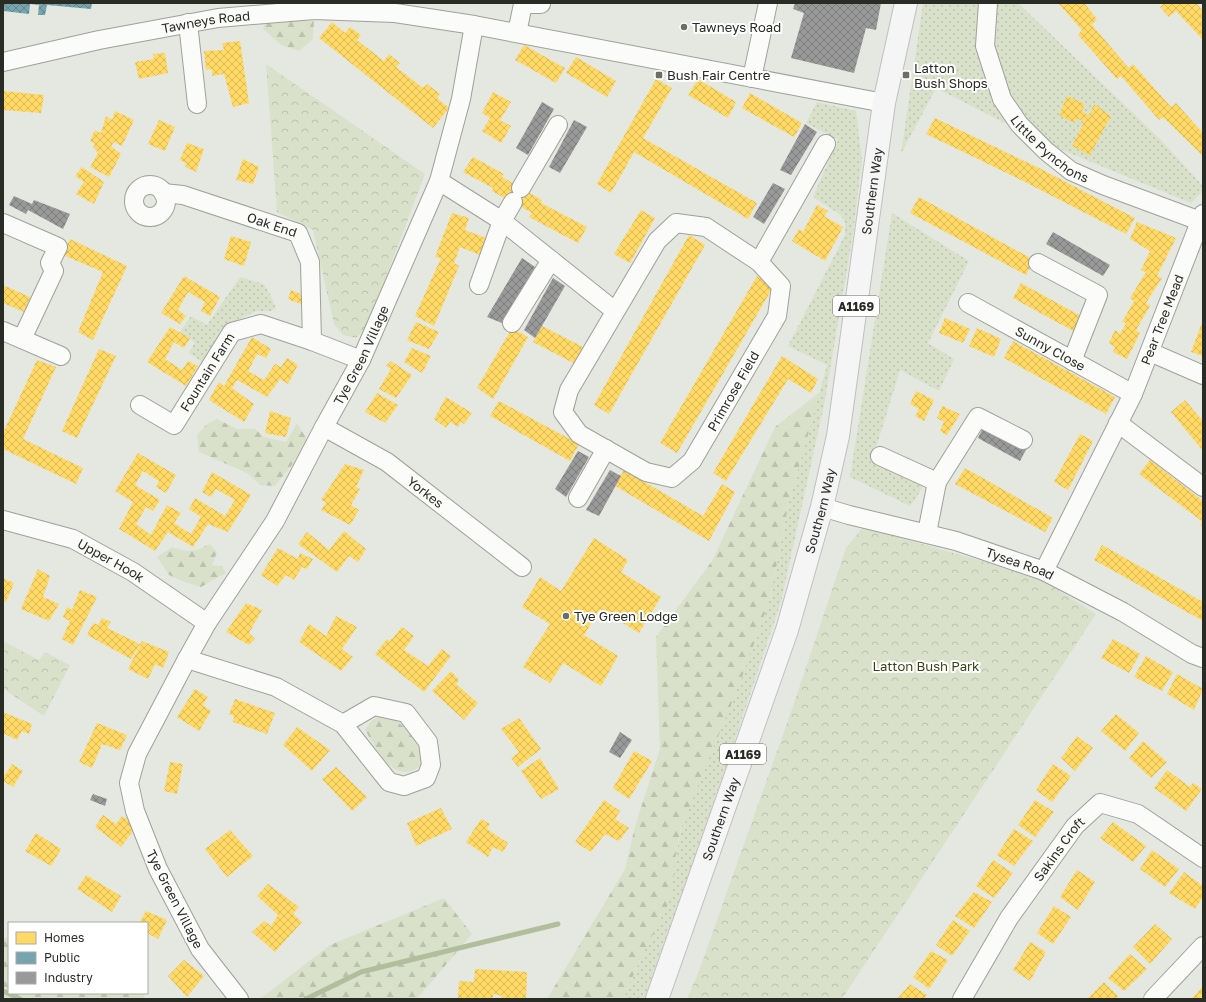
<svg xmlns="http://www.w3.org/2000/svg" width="1206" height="1002" font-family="'Golos Text',sans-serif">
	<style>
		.grass { fill: url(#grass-dots) }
		.forest { fill: url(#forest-firs) }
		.park { fill: url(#park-crowns) }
		.homes { fill: url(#homes-cross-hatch) }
		.public { fill: url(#public-cross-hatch) }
		.industry { fill: url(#industry-cross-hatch) }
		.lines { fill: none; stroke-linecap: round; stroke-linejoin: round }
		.stream { stroke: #b2bd9b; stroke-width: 5 }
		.minor-casing { stroke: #9ea09a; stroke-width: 20 }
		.major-casing { stroke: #c0bfc1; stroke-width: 24 }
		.minor { stroke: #fbfcfa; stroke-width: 18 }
		.major { stroke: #f5f5f6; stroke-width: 22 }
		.poi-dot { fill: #6b6d66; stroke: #fff; stroke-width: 1.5 }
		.labels { text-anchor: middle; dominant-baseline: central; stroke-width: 4; stroke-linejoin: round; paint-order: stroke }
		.shield { fill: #fff; stroke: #696b66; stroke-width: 1 }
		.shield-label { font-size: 12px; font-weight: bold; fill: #292b25 }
		.street-label { font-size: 13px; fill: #292b25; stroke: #fff }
		.poi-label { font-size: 13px; fill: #292b25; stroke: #fff; text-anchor: start }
		.park-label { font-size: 13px; fill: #384512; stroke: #fff }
	</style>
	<defs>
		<pattern id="grass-dots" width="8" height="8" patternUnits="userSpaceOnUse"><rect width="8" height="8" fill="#dae1cb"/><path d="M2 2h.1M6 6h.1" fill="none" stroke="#bbc1ae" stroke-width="1.8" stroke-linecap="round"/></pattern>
		<pattern id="forest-firs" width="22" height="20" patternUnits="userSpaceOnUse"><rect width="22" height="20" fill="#dae1cb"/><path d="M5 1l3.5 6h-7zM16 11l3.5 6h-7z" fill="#bbc1ae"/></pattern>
		<pattern id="park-crowns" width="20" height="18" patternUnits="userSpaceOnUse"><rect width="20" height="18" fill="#dae1cb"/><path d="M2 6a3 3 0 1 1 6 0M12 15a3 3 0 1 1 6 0" fill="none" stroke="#bbc1ae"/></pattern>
		<pattern id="homes-cross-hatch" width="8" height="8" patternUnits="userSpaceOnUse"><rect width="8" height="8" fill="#ffd966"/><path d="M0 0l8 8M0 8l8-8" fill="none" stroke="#dbba58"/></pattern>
		<pattern id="public-cross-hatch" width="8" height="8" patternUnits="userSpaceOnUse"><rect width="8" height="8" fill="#76a5af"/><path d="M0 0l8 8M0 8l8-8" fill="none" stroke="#61878e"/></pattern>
		<pattern id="industry-cross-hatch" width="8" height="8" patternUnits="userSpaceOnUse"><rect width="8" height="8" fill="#999"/><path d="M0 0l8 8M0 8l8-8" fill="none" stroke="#7d7d7d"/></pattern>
	</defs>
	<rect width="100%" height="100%" fill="#e5e8e0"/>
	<!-- grass -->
	<g class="grass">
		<path d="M 923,3 L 1018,3 L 1160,139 L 1203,186 L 1203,191 L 1191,203 L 1040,141 L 936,88 L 901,154 Z"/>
		<path d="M 817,102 L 856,111 L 862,160 L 853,234 L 824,405 L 781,602 L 648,999 L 623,999 L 641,958 L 675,860 L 682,826 L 770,599 L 788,506 L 827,365 L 788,346 L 845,235 L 845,223 L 841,215 L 813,197 L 838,140 L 806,123 Z"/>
		<path d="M 892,213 L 969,261 L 928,343 L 954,359 L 939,391 L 900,370 L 875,451 L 918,478 L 923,486 L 916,498 L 910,506 L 850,477 Z"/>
		<path d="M 240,277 L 264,284 L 270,294 L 276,308 L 271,311 L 256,311 L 232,323 L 205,364 L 189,353 L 195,342 L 180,332 L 191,316 L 207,325 Z"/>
	</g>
	<!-- forest -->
	<g class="forest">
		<path d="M 283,16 L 299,21 L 314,21 L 313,39 L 299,51 L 281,45 L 263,29 L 266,20 Z"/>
		<path d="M 820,392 L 788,506 L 770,599 L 741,680 L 681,828 L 675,860 L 672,896 L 641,958 L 623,999 L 547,999 L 625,869 L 635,826 L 660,749 L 656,637 L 712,561 L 775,427 Z"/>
		<path d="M 217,419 L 237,429 L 255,429 L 264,437 L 286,442 L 297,423 L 308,441 L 296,460 L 275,486 L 260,485 L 249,474 L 199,452 L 197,435 L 207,424 Z"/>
		<path d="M 210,544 L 217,552 L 212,565 L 222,566 L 226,573 L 201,587 L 187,583 L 169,575 L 157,557 L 172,547 C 190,553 193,552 210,544 Z"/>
		<path d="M 381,715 C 384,715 388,716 390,717 C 401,722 424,744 424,757 C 424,759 422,763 421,766 C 418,767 415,770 412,771 C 389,778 375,746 365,730 L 371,721 Z"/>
		<path d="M 444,898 L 472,934 L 417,999 L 260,999 L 330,945 Z"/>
		<path d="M 3,937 L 9,939 L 9,993 L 142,993 L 146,999 L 3,999 Z"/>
	</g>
	<!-- park -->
	<g class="park">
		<path d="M 266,64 L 425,174 L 368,325 L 356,338 L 343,335 L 334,324 L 313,230 L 277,212 Z"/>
		<path d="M 863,527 L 1037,577 L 1096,614 L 842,999 L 687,999 L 700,968 L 792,709 L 846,548 Z"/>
		<path d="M 3,641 L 39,660 L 45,652 L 70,665 L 44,716 L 3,689 Z"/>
	</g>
	<!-- homes -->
	<g class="homes">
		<path d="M 1058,3 L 1084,3 L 1097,19 L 1092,25 L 1129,68 L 1133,64 L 1171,107 L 1176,103 L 1203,133 L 1203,156 L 1163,117 L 1159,120 L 1121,76 L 1117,79 L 1078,35 L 1082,30 Z"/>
		<path d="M 1164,3 L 1196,3 L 1203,11 L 1203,40 L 1176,11 L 1169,17 L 1160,7 Z"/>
		<path d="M 332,22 L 345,33 L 350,27 L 361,35 L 357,40 L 384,61 L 389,54 L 400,63 L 396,67 L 423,88 L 427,84 L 440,94 L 437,98 L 449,108 L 433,128 L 319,38 Z"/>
		<path d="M 240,41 L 249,103 L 233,107 L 224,74 L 212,76 L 212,69 L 206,70 L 204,51 L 224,50 L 222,43 Z"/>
		<path d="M 524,45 L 565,68 L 556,83 L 515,60 Z"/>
		<path d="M 165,53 L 168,73 L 139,79 L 135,62 L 154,59 L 153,54 Z"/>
		<path d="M 576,57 L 616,81 L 607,97 L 566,73 Z"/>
		<path d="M 656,79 L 672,88 L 643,138 L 757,203 L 748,219 L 634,152 L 611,193 L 597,184 Z"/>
		<path d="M 698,79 L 736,102 L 728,118 L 688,95 Z"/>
		<path d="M 3,91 L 44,95 L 41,113 L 3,110 Z"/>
		<path d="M 493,92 L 511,102 L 500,120 L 511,126 L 501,143 L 482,131 L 490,118 L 482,113 Z"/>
		<path d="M 750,93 L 802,123 L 794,137 L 742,108 Z"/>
		<path d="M 1067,96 L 1085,104 L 1082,111 L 1089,116 L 1094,104 L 1111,116 L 1090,155 L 1072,146 L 1084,122 L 1077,118 L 1074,123 L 1059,115 Z"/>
		<path d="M 115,111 L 134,120 L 122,146 L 114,142 L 111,146 L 121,154 L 109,177 L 90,167 L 98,153 L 93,147 L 95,144 L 90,141 L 95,130 L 101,133 L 106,116 L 112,120 Z"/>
		<path d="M 935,118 L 1039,168 L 1135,218 L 1126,234 L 1023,181 L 926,134 Z"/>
		<path d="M 159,120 L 175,127 L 165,151 L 148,144 Z"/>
		<path d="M 187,143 L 204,149 L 196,172 L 185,167 L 187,164 L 180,160 Z"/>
		<path d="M 473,157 L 504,174 L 502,177 L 542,200 L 541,203 L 587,227 L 578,243 L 529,217 L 532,213 L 492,191 L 493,188 L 463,172 Z"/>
		<path d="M 243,159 L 259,167 L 253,184 L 236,180 Z"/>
		<path d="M 82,167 L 104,182 L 94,204 L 76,194 L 84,182 L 75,176 Z"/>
		<path d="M 919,197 L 1034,260 L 1026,275 L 910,213 Z"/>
		<path d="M 817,205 L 828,211 L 824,216 L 843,227 L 825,261 L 792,241 L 799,229 L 803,232 Z"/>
		<path d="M 641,210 L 655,218 L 630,263 L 614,254 Z"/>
		<path d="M 452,213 L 469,218 L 465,230 L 489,239 L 483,256 L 460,247 L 454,263 L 459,266 L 434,326 L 415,316 L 441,258 L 435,257 Z"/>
		<path d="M 1137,222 L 1176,238 L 1157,276 L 1162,278 L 1146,303 L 1150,306 L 1136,330 L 1140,333 L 1127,359 L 1113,352 L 1115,347 L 1109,343 L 1115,330 L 1120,334 L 1126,323 L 1122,322 L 1134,301 L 1130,298 L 1146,272 L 1141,270 L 1150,251 L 1130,239 Z"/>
		<path d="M 689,235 L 705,245 L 609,414 L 594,405 Z"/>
		<path d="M 231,236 L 251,242 L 244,266 L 224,259 Z"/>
		<path d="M 70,239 L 127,266 L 93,340 L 78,332 L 103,272 L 63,255 Z"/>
		<path d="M 184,276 L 220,297 L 210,316 L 201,311 L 205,302 L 188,292 L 178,310 L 186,316 L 180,324 L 161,313 Z"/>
		<path d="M 757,276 L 773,287 L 677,453 L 660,443 Z"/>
		<path d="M 1021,283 L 1086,319 L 1077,333 L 1013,298 Z"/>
		<path d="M 3,285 L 30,297 L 24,312 L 3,303 Z"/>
		<path d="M 291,290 L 306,296 L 303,305 L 288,299 Z"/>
		<path d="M 945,318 L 970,329 L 963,343 L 939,333 Z"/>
		<path d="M 1203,320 L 1203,356 L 1191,352 Z"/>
		<path d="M 416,322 L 439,332 L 429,349 L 407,340 Z"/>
		<path d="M 542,326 L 585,348 L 575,364 L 533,342 Z"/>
		<path d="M 170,327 L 190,338 L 184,348 L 174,342 L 165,359 L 182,370 L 188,361 L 198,366 L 186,386 L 147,362 Z"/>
		<path d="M 512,328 L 528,337 L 493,399 L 477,388 Z"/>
		<path d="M 977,328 L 1001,339 L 994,357 L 969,346 Z"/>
		<path d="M 252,337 L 271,349 L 266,358 L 257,354 L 248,371 L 264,380 L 275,364 L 281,367 L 287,358 L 298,365 L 288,384 L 280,379 L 267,397 L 237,380 L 232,388 L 254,404 L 244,422 L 209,400 L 219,382 L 224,386 Z"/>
		<path d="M 1013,341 L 1115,397 L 1106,414 L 1004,358 Z"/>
		<path d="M 412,348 L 431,356 L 422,373 L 404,362 Z"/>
		<path d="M 99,349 L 116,356 L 77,438 L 62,431 Z"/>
		<path d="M 782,356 L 818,379 L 811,393 L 788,379 L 726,481 L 713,473 Z"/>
		<path d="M 37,360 L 56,367 L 23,439 L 83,468 L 76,484 L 3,449 L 3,433 Z"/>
		<path d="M 391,361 L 412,375 L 396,398 L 379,389 L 391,369 L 386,366 Z"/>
		<path d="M 916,391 L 934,400 L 924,421 L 915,416 L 919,409 L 910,404 Z"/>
		<path d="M 377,393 L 398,405 L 385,423 L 365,412 Z"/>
		<path d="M 446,397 L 472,413 L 464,424 L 461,422 L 458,427 L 450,422 L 446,428 L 434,419 Z"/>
		<path d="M 1185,400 L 1203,421 L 1203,451 L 1171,412 Z"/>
		<path d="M 499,401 L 579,444 L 570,461 L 490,416 Z"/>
		<path d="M 942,406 L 960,414 L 947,435 L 940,431 L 944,422 L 937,418 Z"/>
		<path d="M 270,411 L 291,418 L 286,437 L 265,433 Z"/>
		<path d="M 1080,434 L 1093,441 L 1068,490 L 1054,482 Z"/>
		<path d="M 138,453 L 176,475 L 166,493 L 156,487 L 159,481 L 143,471 L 135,485 L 160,500 L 153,511 L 146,507 L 136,524 L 151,535 L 167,505 L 181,513 L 174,523 L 191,534 L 201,517 L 189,509 L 195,498 L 225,516 L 235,500 L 216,489 L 211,497 L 202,492 L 212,472 L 251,495 L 228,532 L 208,524 L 193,547 L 168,532 L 155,551 L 119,529 L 133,502 L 115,491 Z"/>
		<path d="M 1150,460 L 1203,501 L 1203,527 L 1200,525 L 1203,522 L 1139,474 Z"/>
		<path d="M 345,464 L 364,470 L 356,487 L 360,489 L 351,505 L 359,510 L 350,525 L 321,510 L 326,502 L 321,500 Z"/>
		<path d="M 965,468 L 1053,518 L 1045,532 L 955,484 Z"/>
		<path d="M 624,470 L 703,516 L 722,484 L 735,492 L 709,541 L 615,486 Z"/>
		<path d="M 344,531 L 366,549 L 358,562 L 349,556 L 337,572 L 298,544 L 307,532 L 329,550 Z"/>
		<path d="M 594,538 L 628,560 L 621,572 L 661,597 L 639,633 L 600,609 L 584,635 L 618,656 L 601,686 L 563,663 L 550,683 L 523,667 L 550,624 L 522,607 L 540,577 L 561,591 Z"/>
		<path d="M 1102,545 L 1203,602 L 1203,621 L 1094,560 Z"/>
		<path d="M 278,548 L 298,559 L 300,553 L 313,559 L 307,569 L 302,567 L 294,580 L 286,575 L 277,586 L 261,575 Z"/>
		<path d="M 38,569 L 50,576 L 43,597 L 59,604 L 49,621 L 21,609 Z"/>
		<path d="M 3,578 L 14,583 L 6,602 L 3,601 Z"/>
		<path d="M 80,590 L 97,597 L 73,645 L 62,639 L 70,621 L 63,617 L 67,607 L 72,610 Z"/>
		<path d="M 246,603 L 262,610 L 249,633 L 255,639 L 249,645 L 226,632 Z"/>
		<path d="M 336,616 L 357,627 L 342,649 L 353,657 L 341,671 L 299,642 L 309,624 L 326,636 Z"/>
		<path d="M 102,618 L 111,622 L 107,628 L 140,644 L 131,659 L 87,635 L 93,623 L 98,625 Z"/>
		<path d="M 402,627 L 414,636 L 404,650 L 428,666 L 442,649 L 451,656 L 424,692 L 375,654 L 387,639 L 390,641 Z"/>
		<path d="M 1113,639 L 1140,654 L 1129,673 L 1101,658 Z"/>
		<path d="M 142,641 L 169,652 L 163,668 L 155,664 L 148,679 L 128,669 Z"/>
		<path d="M 1146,656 L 1173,672 L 1162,691 L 1134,677 Z"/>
		<path d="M 451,671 L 459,680 L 456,684 L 478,703 L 464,720 L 432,691 Z"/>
		<path d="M 1177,674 L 1203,689 L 1194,710 L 1167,694 Z"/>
		<path d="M 195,689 L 208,697 L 203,705 L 211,711 L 199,731 L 177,717 Z"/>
		<path d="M 235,699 L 275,713 L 267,734 L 233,722 L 234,716 L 229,714 Z"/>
		<path d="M 3,712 L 32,724 L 29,734 L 22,731 L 17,740 L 3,733 Z"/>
		<path d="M 1116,714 L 1139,733 L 1125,751 L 1101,731 Z"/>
		<path d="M 519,718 L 541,749 L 518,767 L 511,758 L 519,752 L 501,729 Z"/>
		<path d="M 97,723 L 127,735 L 120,750 L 102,744 L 92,768 L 79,762 Z"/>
		<path d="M 297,727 L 330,750 L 312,771 L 283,745 Z"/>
		<path d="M 1077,736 L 1093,748 L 1075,771 L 1061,758 Z"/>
		<path d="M 1143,741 L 1167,762 L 1151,778 L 1129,758 Z"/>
		<path d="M 634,751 L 652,761 L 629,799 L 613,788 Z"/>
		<path d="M 540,758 L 559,789 L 541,799 L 521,771 Z"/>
		<path d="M 170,762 L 183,764 L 177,794 L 164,791 Z"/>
		<path d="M 12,764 L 23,771 L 13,787 L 3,781 L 3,778 Z"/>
		<path d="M 1053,764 L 1071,776 L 1052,802 L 1036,790 Z"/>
		<path d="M 336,767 L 367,797 L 352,811 L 322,779 Z"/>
		<path d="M 1167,770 L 1190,787 L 1193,783 L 1202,789 L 1186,811 L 1154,788 Z"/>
		<path d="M 604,800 L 620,811 L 615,819 L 629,828 L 619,841 L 605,834 L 591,852 L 575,842 Z"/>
		<path d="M 1035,800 L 1054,812 L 1035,837 L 1018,825 Z"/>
		<path d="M 441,808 L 452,829 L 416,846 L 407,823 Z"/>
		<path d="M 103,815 L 116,824 L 122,816 L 137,826 L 121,847 L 95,827 Z"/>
		<path d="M 481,819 L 490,824 L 487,829 L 508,843 L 503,852 L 493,847 L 488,857 L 466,842 Z"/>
		<path d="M 1113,822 L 1146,846 L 1133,862 L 1100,838 Z"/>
		<path d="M 1014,829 L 1033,841 L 1014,866 L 997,855 Z"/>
		<path d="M 230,830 L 253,856 L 227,877 L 205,849 Z"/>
		<path d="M 36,833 L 61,849 L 51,866 L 25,851 Z"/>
		<path d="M 1152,850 L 1179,869 L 1165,887 L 1140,869 Z"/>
		<path d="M 993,860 L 1013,873 L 994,898 L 976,886 Z"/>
		<path d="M 1077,870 L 1095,882 L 1078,910 L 1060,897 Z"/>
		<path d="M 1184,872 L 1203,886 L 1203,897 L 1195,909 L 1169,893 Z"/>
		<path d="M 86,875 L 121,896 L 112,912 L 77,889 Z"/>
		<path d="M 268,884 L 299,907 L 293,914 L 302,922 L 275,952 L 252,932 L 264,921 L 271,926 L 278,915 L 257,896 Z"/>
		<path d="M 974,892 L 992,902 L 974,928 L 955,916 Z"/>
		<path d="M 1054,906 L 1071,917 L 1053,944 L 1037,933 Z"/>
		<path d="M 146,911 L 167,920 L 158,939 L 147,933 L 147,923 L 139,923 Z"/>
		<path d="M 953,920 L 970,931 L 952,956 L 936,945 Z"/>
		<path d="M 1155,924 L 1172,939 L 1150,964 L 1133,947 Z"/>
		<path d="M 1030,942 L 1046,952 L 1030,981 L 1013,970 Z"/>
		<path d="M 931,951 L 948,960 L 929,989 L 913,977 Z"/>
		<path d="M 1130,954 L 1147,969 L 1124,991 L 1108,978 Z"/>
		<path d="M 184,960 L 204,976 L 187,997 L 168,976 Z"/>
		<path d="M 475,969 L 527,972 L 526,999 L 501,999 L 502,996 L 493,994 L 493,999 L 458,999 L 459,981 L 474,982 Z"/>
		<path d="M 1104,982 L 1118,996 L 1116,999 L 1087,999 Z"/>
		<path d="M 910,984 L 927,995 L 924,999 L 897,999 Z"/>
		<path d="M 1203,986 L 1203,999 L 1191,999 L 1195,995 Z"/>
	</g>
	<!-- public -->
	<path class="public" d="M 3,3 L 92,3 L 91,9 L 47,5 L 45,15 L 38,15 L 39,5 L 30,4 L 29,14 L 3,11 Z"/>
	<!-- industry -->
	<g class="industry">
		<path d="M 795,3 L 881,3 L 876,30 L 866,28 L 854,73 L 791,58 L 804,13 L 793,9 Z"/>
		<path d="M 542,102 L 554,109 L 528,155 L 516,148 Z"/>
		<path d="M 574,120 L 587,127 L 560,173 L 549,167 Z"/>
		<path d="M 805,124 L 817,132 L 791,175 L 780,170 Z"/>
		<path d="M 773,183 L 785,189 L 764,224 L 753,217 Z"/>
		<path d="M 14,196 L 32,204 L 34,200 L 70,214 L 63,229 L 28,210 L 26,214 L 9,205 Z"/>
		<path d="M 1053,232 L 1110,265 L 1103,276 L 1046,244 Z"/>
		<path d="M 522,258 L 535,267 L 502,323 L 487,317 Z"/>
		<path d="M 553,278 L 565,286 L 535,338 L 524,330 Z"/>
		<path d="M 984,426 L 1027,448 L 1020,461 L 978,438 Z"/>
		<path d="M 578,451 L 589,457 L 566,497 L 555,489 Z"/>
		<path d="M 610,470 L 621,476 L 599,516 L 586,510 Z"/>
		<path d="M 620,732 L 632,740 L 620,758 L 609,752 Z"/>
		<path d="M 93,794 L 107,799 L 105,806 L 90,800 Z"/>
	</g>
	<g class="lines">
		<!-- stream -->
		<g class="stream">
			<path d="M 3,991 L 20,999"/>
			<path d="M 306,999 L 361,972 L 558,924"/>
		</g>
		<defs>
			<g id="minor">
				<path id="s1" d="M 988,3 L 985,46 L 1002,99 L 1019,124 L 1046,151 L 1071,171 L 1103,185 L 1200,221"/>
				<path d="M 188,23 L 197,104"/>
				<path d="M 517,33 L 523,4 L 541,4"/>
				<path id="s2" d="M 3,62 L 99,40 L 218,18 L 314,10 L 395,13 L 474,25 L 884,103"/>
				<path d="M 752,78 L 768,3"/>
				<path d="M 439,181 L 502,221 L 615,311"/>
				<circle cx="150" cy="201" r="16"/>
				<path d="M 521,188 L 558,125"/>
				<path id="s3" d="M 163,193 L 183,195 L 298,233 L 310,262 L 312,341"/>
				<path d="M 3,223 L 58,247 L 50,263 L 54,271 L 22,339"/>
				<path d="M 676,223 L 706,227 L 759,262 L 781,286 L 777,316 L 692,461 L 672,478 L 646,472 L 579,434 L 563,412 L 569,390 L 657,241 Z"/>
				<path d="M 759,262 L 826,144"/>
				<path d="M 1038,263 L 1098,295 L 1072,361"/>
				<path d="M 479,285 L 502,221 L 513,202"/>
				<path id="s4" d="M 968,303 L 1133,394"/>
				<path d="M 512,323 L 551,260"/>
				<path d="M 3,331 L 61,356"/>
				<path d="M 1150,352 L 1203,375"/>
				<path id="s5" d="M 140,405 L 174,425 L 232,332 L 261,324 L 312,341 L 361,360"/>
				<path d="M 1118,423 L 1203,487"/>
				<path id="s6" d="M 324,427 L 387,462 L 522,567"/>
				<path d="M 880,456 L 937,482 L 927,533"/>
				<path d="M 937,482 L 978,417 L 1023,440"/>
				<path d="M 578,498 L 606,449"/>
				<path id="s7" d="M 822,507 L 849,515 L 956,541 L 1044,571 L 1123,612 L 1192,654 L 1203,658"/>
				<path id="s8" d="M 3,520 L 73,539 L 133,572 L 207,623"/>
				<path id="s9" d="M 1044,571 L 1133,394 L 1203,214"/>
				<path d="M 187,659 L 276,687 L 343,724 L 374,706 L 406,713 L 428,742 L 431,765 L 426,778 L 404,786 L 389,782 L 343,724"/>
				<path id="s10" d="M 239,999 L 200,949 L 158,869 L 135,811 L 129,783 L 137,754 L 187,659 L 207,623 L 275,521 L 324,427 L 361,360 L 439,181 L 461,99 L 474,25"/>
				<path id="s11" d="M 962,999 L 1009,918 L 1075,826 L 1100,803 L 1138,814 L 1203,858"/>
				<path d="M 1153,999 L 1203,946"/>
			</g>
			<g id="major">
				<path id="s12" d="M 657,999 L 787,630 L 822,507 L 838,436 L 884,103 L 906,3"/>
			</g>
		</defs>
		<!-- minor casing -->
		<use href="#minor" class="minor-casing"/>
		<!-- major casing -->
		<use href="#major" class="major-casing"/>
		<!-- minor -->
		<use href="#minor" class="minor"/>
		<!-- major -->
		<use href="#major" class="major"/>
	</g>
	<!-- markers -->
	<g class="poi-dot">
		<circle cx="684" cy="27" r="4"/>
		<rect x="655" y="71" width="8" height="8" rx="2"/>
		<rect x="902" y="71" width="8" height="8" rx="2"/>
		<circle cx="566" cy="616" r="4"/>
	</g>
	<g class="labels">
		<!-- shield labels -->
		<g class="shield">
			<rect x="833" y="296" width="46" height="20" rx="3"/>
			<rect x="720" y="744" width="46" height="20" rx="3"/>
		</g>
		<g class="shield-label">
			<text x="856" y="306">A1169</text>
			<text x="743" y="754">A1169</text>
		</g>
		<!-- street labels -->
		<g class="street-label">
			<text stroke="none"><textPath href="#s2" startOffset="207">Tawneys Road</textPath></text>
			<text stroke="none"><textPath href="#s1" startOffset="169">Little Pynchons</textPath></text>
			<text stroke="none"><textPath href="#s12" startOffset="839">Southern Way</textPath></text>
			<text stroke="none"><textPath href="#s3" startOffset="114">Oak End</textPath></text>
			<text stroke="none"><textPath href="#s9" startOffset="278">Pear Tree Mead</textPath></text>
			<text stroke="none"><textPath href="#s4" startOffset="94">Sunny Close</textPath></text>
			<text stroke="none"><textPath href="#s10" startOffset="733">Tye Green Village</textPath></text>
			<text stroke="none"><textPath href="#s5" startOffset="102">Fountain Farm</textPath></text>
			<text transform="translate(733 391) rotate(-60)">Primrose Field</text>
			<text stroke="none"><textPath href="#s6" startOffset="121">Yorkes</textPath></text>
			<text stroke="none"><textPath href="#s12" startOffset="515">Southern Way</textPath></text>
			<text stroke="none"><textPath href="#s8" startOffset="116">Upper Hook</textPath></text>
			<text stroke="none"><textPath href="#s7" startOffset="206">Tysea Road</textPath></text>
			<text stroke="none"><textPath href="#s12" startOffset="191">Southern Way</textPath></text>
			<text stroke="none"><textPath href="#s11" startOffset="179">Sakins Croft</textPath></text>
			<text transform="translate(175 899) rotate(63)">Tye Green Village</text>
		</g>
		<!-- poi labels -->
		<g class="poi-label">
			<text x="692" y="27">Tawneys Road</text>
			<text x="914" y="68">Latton<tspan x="914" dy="15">Bush Shops</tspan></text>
			<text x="667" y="75">Bush Fair Centre</text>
			<text x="574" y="616">Tye Green Lodge</text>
		</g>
		<!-- park labels -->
		<g class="park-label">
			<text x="926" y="666">Latton Bush Park</text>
		</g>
	</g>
	<!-- border -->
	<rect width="1206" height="1002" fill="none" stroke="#292b25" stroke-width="8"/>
	<!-- legend -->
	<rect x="8" y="922" width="140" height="72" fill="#ffffff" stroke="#a9aaa8"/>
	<rect x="16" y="932" width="20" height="12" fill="#ffd966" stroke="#a9aaa8"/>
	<text x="44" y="942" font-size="12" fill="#292b25">Homes</text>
	<rect x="16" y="952" width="20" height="12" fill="#76a5af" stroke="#a9aaa8"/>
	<text x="44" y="962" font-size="12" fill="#292b25">Public</text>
	<rect x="16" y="972" width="20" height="12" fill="#999999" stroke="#a9aaa8"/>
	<text x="44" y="982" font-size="12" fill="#292b25">Industry</text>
</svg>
